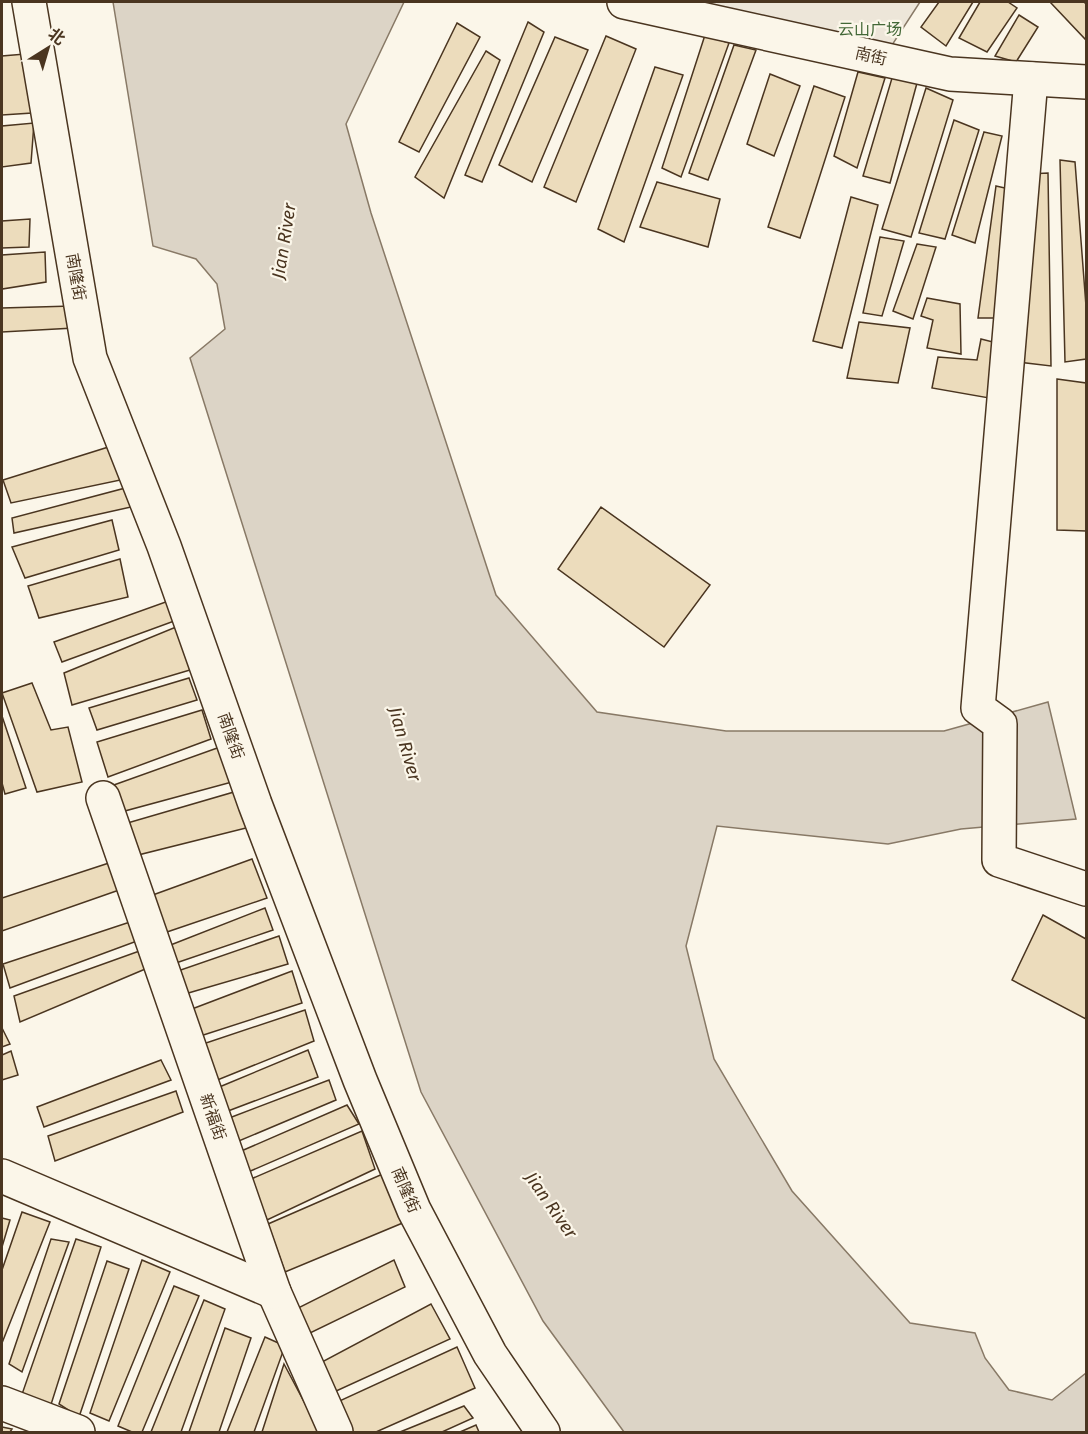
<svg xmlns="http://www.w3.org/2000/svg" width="1088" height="1434" font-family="'Fira Sans','Noto Sans SC',sans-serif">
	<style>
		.green { fill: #ede6d9; stroke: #887966; stroke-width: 1.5 }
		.water { fill: #dcd4c6; stroke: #887966; stroke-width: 1.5 }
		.building { fill: #ecdcbc; stroke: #4a3520; stroke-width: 1.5 }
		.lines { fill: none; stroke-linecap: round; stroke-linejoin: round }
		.street-casing { stroke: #4a3520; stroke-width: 36 }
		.secondary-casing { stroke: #4a3520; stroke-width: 36 }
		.street { stroke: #fbf6e9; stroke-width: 33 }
		.secondary { stroke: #fbf6e9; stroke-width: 33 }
		.labels { text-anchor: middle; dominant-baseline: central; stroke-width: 4.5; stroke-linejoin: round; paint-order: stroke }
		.park-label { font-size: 16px; fill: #436837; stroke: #fbf6e9 }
		.street-label { font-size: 16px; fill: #4a3520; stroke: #fbf6e9 }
		.water-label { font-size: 18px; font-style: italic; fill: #4a3520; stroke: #fbf6e9 }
	</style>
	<rect width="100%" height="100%" fill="#fbf6e9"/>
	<!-- green -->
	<path class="green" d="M 624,2 L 920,2 L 883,59 Z"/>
	<!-- water -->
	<path class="water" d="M 113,2 L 404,2 L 346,124 L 371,213 L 496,595 L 597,712 L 726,731 L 944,731 L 1048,702 L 1076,819 L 961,829 L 888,844 L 717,826 L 686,946 L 714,1059 L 792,1191 L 910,1323 L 975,1333 L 985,1358 L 1009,1390 L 1052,1400 L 1086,1373 L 1086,1432 L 624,1432 L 543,1321 L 421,1092 L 190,358 L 225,329 L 217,284 L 196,259 L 153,246 Z"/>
	<!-- building -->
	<g class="building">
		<path d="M 939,2 L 973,2 L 946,46 L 921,27 Z"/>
		<path d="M 980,2 L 1008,2 L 1017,8 L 987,52 L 959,38 Z"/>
		<path d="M 1050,2 L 1084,2 L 1086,4 L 1086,40 Z"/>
		<path d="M 1019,15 L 1038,27 L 1016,62 L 995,56 Z"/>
		<path d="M 528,22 L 544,32 L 482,182 L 465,175 Z"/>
		<path d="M 457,23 L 480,37 L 419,152 L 399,142 Z"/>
		<path d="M 705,35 L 729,43 L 681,177 L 662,168 Z"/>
		<path d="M 606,36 L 636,49 L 576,202 L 544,187 Z"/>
		<path d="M 555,37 L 588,50 L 532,182 L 499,165 Z"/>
		<path d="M 734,45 L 756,50 L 708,180 L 689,173 Z"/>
		<path d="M 486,51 L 500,60 L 444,198 L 415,177 Z"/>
		<path d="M 25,54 L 32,113 L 2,115 L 2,56 Z"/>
		<path d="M 655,67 L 683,75 L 624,242 L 598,229 Z"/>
		<path d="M 858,72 L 885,78 L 857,168 L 834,156 Z"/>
		<path d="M 770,74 L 800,86 L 774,156 L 747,144 Z"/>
		<path d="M 892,78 L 917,83 L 890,183 L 863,176 Z"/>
		<path d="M 814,86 L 845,97 L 800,238 L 768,227 Z"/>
		<path d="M 926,88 L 953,100 L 911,237 L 882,229 Z"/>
		<path d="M 954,120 L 979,130 L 945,239 L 919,233 Z"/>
		<path d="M 34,123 L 31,163 L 2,167 L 2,126 Z"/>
		<path d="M 984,132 L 1002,136 L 975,243 L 952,235 Z"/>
		<path d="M 1060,160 L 1075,162 L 1086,306 L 1086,359 L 1065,362 Z"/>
		<path d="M 1048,173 L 1051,366 L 1018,362 L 1029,174 Z"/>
		<path d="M 657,182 L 720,199 L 708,247 L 640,227 Z"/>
		<path d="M 996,186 L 1014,190 L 1001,318 L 978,318 Z"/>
		<path d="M 851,197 L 878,205 L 842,348 L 813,341 Z"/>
		<path d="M 30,219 L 29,247 L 2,248 L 2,221 Z"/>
		<path d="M 880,237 L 904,241 L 882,316 L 863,313 Z"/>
		<path d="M 917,244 L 936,247 L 913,319 L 893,311 Z"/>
		<path d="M 45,252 L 46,282 L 2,289 L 2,255 Z"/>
		<path d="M 927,298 L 960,304 L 961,354 L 927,348 L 933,320 L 921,316 Z"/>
		<path d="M 72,306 L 74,328 L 2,332 L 2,308 Z"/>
		<path d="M 859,322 L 910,328 L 898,383 L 847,378 Z"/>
		<path d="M 981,339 L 997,343 L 989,398 L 932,388 L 938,357 L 977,360 Z"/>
		<path d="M 1057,379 L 1086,383 L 1086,531 L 1057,530 Z"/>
		<path d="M 118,444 L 130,478 L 11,503 L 3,480 Z"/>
		<path d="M 133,486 L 140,505 L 14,533 L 12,518 Z"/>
		<path d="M 601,507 L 710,585 L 664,647 L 558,569 Z"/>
		<path d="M 112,520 L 119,550 L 25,578 L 12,547 Z"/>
		<path d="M 120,559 L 128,597 L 39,618 L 28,586 Z"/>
		<path d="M 174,599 L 177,620 L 62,662 L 54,642 Z"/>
		<path d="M 176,627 L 190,670 L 72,705 L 64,673 Z"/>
		<path d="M 189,678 L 197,700 L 97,730 L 89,708 Z"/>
		<path d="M 32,683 L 51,730 L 68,727 L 82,782 L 37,792 L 2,693 Z"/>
		<path d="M 202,710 L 211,739 L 108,777 L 97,742 Z"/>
		<path d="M 2,716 L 26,788 L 5,794 L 2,783 Z"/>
		<path d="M 220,747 L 232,782 L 121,812 L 111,786 Z"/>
		<path d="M 234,792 L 250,827 L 134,856 L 124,824 Z"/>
		<path d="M 252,859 L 267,898 L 164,933 L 150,896 Z"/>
		<path d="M 112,862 L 122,889 L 2,931 L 2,898 Z"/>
		<path d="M 265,908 L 273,930 L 173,964 L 168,946 Z"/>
		<path d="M 1043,915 L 1086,939 L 1086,1019 L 1012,980 Z"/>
		<path d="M 133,921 L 137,941 L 10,988 L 3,964 Z"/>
		<path d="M 279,936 L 288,964 L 178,996 L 172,973 Z"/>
		<path d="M 145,949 L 150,967 L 20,1022 L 14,996 Z"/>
		<path d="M 292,971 L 302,1003 L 191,1039 L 184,1012 Z"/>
		<path d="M 305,1010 L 314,1041 L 210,1083 L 200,1045 Z"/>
		<path d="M 2,1028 L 10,1044 L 2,1047 Z"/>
		<path d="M 308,1050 L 318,1077 L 228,1111 L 217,1088 Z"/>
		<path d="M 11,1051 L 18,1075 L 2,1080 L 2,1055 Z"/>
		<path d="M 161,1060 L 171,1080 L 44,1127 L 37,1107 Z"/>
		<path d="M 329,1080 L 336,1100 L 234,1143 L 224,1120 Z"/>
		<path d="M 176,1091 L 183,1112 L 55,1161 L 48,1136 Z"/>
		<path d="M 347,1105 L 359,1124 L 246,1173 L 239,1152 Z"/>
		<path d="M 362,1131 L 375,1169 L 267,1220 L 251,1179 Z"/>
		<path d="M 385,1173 L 405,1222 L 285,1272 L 268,1224 Z"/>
		<path d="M 22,1212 L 50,1222 L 2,1343 L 2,1270 Z"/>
		<path d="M 2,1218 L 10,1220 L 2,1247 Z"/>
		<path d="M 51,1239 L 69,1242 L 22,1372 L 9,1364 Z"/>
		<path d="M 76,1239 L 101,1247 L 48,1414 L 20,1400 Z"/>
		<path d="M 142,1260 L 170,1272 L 109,1421 L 90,1413 Z"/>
		<path d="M 394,1260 L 405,1287 L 308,1334 L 298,1308 Z"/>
		<path d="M 107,1261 L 129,1269 L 79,1417 L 59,1404 Z"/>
		<path d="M 174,1286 L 199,1296 L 142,1432 L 132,1432 L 118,1426 Z"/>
		<path d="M 204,1300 L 225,1309 L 181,1432 L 151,1432 Z"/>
		<path d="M 431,1304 L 450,1339 L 334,1392 L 320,1363 Z"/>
		<path d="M 225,1328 L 251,1338 L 219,1432 L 189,1432 Z"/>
		<path d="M 265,1337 L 285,1346 L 254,1432 L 227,1432 Z"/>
		<path d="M 457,1347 L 475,1388 L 376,1432 L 350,1432 L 335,1403 Z"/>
		<path d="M 284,1364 L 320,1432 L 262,1432 Z"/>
		<path d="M 464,1406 L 473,1418 L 442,1432 L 400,1432 Z"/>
		<path d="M 476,1425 L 479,1432 L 460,1432 Z"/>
		<path d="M 2,1427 L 12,1429 L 10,1432 L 2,1432 Z"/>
	</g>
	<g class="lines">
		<defs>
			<g id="street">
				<path d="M 29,2 L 90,358 L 164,546 L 255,804 L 360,1080 L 414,1210 L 490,1354 L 543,1432"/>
				<path d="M 1031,79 L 978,708 L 1000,724 L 999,860 L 1086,889"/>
				<path d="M 103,798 L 274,1292 L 336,1432"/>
				<path d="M 2,1176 L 274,1292"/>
				<path d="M 2,1403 L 78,1432"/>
			</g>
			<path id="secondary" d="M 624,2 L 950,74 L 1086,82"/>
		</defs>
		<!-- street casing -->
		<use href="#street" class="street-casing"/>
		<!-- secondary casing -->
		<use href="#secondary" class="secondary-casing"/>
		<!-- street -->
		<use href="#street" class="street"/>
		<!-- secondary -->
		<use href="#secondary" class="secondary"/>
	</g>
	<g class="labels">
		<!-- park labels -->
		<g class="park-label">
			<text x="870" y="29">云山广场</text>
		</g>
		<!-- street labels -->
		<g class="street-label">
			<text transform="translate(871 56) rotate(13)">南街</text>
			<text transform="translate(76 277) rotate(80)">南隆街</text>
			<text transform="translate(231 736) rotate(71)">南隆街</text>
			<text transform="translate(213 1117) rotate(71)">新福街</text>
			<text transform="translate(406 1190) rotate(67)">南隆街</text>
		</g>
		<!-- water labels -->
		<g class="water-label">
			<text transform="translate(284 241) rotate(-81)">Jian River</text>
			<text transform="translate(405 744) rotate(74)">Jian River</text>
			<text transform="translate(551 1205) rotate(55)">Jian River</text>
		</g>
	</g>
	<!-- border -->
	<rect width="1088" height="1434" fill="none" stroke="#4a3520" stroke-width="6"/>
	<!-- north arrow -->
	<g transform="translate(48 48) rotate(37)" stroke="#fbf6e9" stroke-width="4.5" paint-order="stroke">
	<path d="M0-4.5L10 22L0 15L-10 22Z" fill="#4a3520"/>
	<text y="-9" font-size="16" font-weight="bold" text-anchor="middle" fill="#4a3520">北</text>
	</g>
</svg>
